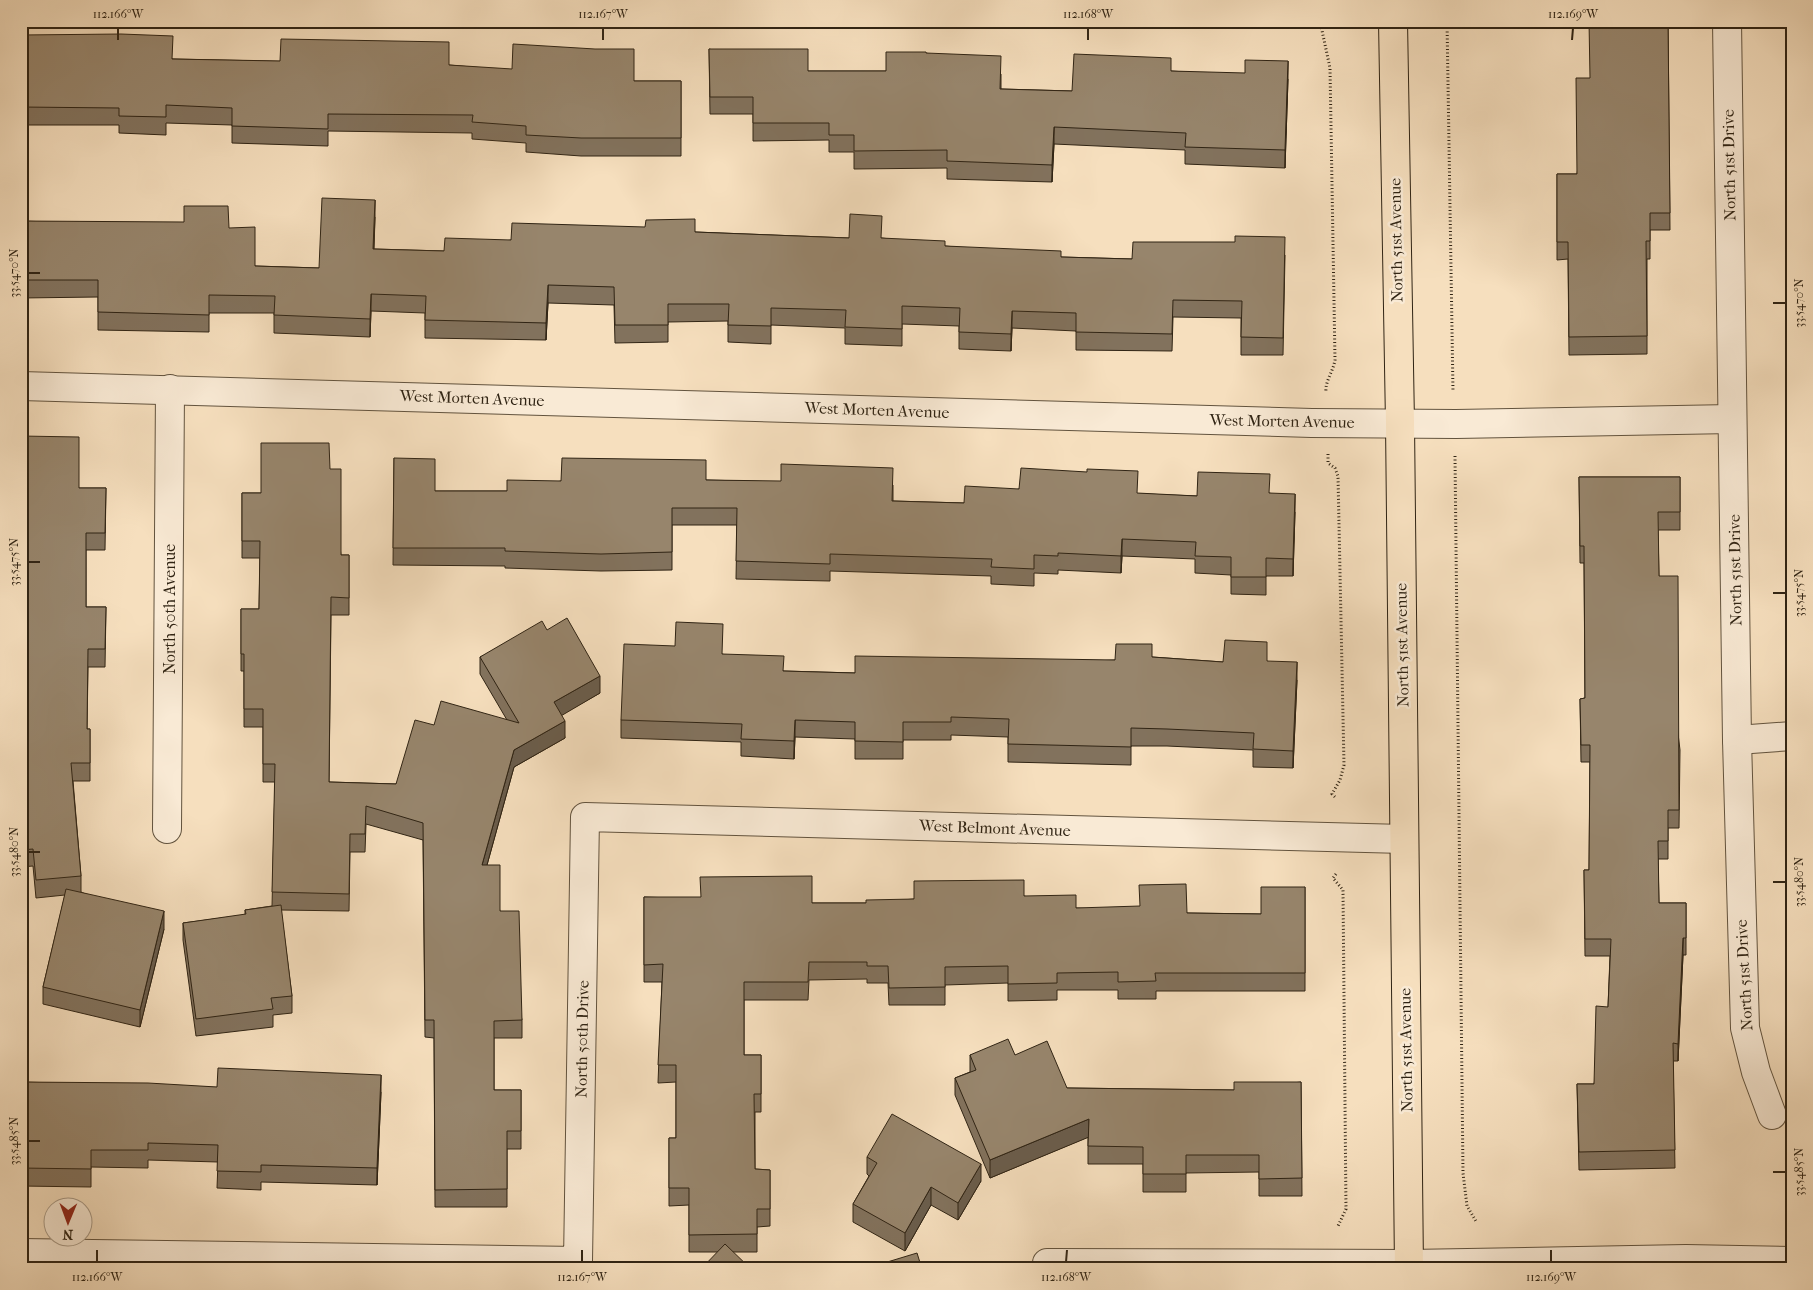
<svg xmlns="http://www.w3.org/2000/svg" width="1813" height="1290" font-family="'IM FELL French Canon',serif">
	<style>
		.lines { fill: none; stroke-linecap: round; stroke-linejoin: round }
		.minor-casing { stroke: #62533e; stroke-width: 30 }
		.tertiary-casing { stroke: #62533e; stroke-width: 30 }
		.primary-casing { stroke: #302414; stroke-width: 30 }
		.path { stroke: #302414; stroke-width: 3; stroke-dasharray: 1 2.5; stroke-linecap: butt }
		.minor { stroke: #f9ead5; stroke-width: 28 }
		.tertiary { stroke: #f9ead5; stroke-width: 28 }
		.primary { stroke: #f6dfbe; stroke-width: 28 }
		.wall { fill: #82725d; stroke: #302414 }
		.shaded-wall { fill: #6a5d4c; stroke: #302414 }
		.building { fill: #97856c; stroke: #302414 }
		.ticks { fill: none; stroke: #302414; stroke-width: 2 }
		.labels { text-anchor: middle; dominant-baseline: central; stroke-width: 5; stroke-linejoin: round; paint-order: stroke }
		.street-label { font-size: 16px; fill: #302414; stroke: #f9ead5 }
		.neatline { fill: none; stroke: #302414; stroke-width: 2 }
		.ticks-label { font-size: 12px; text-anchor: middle; fill: #302414 }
	</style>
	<rect width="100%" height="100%" fill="#f6dfbe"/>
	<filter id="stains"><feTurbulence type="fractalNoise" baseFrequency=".004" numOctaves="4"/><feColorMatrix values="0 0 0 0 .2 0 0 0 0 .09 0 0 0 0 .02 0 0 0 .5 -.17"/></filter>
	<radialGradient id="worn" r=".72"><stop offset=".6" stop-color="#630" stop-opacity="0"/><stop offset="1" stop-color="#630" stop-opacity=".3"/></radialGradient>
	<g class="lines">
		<defs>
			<g id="minor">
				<path d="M 1727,21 L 1737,740 L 1745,1028 L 1756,1072 L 1772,1115"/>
				<path d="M 21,386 L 1312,423 L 1456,424 L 1732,419"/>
				<path d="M 1737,740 L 1792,736"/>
				<path d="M 167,829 L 170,389"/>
				<path d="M 21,1253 L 578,1261 L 585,817 L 1404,839"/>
				<path d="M 1047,1263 L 1409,1264"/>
			</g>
			<path id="tertiary" d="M 1409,1264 L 1686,1259 L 1792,1261"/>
			<path id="primary" d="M 1393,21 L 1400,423 L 1409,1269"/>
		</defs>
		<!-- minor casing -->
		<use href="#minor" class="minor-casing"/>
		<!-- tertiary casing -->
		<use href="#tertiary" class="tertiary-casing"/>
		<!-- primary casing -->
		<use href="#primary" class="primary-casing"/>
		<!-- path -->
		<g class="path">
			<path d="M 1320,21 L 1330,68 L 1335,360 C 1333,372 1325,381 1326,392"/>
			<path d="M 1447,21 L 1453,392"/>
			<path d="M 1328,454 L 1328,463 L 1335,468 L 1338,476 L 1344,765 L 1340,780 L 1332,794 L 1336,798"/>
			<path d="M 1455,456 L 1463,1173 L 1467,1206 L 1477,1223"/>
			<path d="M 1336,874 L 1333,878 L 1343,890 L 1346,1209 L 1338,1226"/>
		</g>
		<!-- minor -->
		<use href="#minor" class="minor"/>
		<!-- tertiary -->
		<use href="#tertiary" class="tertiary"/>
		<!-- primary -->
		<use href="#primary" class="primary"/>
	</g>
	<!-- wall -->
	<g class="wall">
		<path d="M 1668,21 L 1670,230 L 1650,230 L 1650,259 L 1647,259 L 1647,354 L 1569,355 L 1568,259 L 1557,260 L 1557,174 L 1577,174 L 1590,78 Z"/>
		<path d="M 21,35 L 173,59 L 449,65 L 634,81 L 681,81 L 681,156 L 581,156 L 526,152 L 526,143 L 472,139 L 472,133 L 328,131 L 328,146 L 232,143 L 232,125 L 166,123 L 166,135 L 119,133 L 119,125 L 21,125 Z"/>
		<path d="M 709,49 L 808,71 L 886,71 L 926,53 L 1001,74 L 1001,89 L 1072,91 L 1171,71 L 1288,79 L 1285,168 L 1185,164 L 1185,150 L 1054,144 L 1052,182 L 947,179 L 947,168 L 854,169 L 854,152 L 829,152 L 829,140 L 753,141 L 753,114 L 710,114 Z"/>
		<path d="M 21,208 L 21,221 L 229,228 L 255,266 L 319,268 L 375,217 L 374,249 L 444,251 L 511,240 L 695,232 L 849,238 L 882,238 L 945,246 L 1061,257 L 1132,259 L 1285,255 L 1283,355 L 1241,355 L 1241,318 L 1173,317 L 1172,351 L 1076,350 L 1076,331 L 1012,328 L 1011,351 L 959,349 L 959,326 L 902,324 L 902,346 L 845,344 L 845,328 L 771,325 L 771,344 L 728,342 L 728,321 L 668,322 L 668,342 L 615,343 L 614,305 L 548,303 L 546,340 L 425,338 L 425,313 L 371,311 L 370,337 L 274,333 L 274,313 L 209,313 L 209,332 L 98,330 L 98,297 L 21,298 Z"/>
		<rect x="1790" y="217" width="2" height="56"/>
		<path d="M 21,436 L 79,488 L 106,488 L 105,550 L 86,550 L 86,607 L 106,607 L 105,667 L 88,667 L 87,729 L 90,729 L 90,781 L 73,781 L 81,876 L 81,892 L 164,929 L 140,1027 L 43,1004 L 43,987 L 65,895 L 36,898 L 33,866 L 21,867 Z"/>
		<path d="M 394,458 L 435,491 L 507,491 L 561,481 L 706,480 L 893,485 L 893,501 L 964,503 L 1019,489 L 1197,496 L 1270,493 L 1295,512 L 1293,576 L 1266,576 L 1266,595 L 1231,594 L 1231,575 L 1195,573 L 1195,559 L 1122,556 L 1121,573 L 1058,570 L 1058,574 L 1034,573 L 1034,586 L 991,584 L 991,576 L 830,571 L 830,581 L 736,579 L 737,525 L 672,525 L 672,570 L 601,571 L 505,568 L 505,566 L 393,565 Z"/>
		<path d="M 330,469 L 341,555 L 349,555 L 349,615 L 331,615 L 329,782 L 396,784 L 434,725 L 507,720 L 480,674 L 480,657 L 547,630 L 600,693 L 561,715 L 565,738 L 514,767 L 487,865 L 500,911 L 522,1020 L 522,1038 L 494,1038 L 494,1090 L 521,1090 L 521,1149 L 507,1149 L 507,1207 L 435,1207 L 434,1038 L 425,1037 L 423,840 L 366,824 L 365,852 L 350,852 L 349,911 L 281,910 L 292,996 L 292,1013 L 273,1015 L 273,1027 L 196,1036 L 183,940 L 183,923 L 245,915 L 245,910 L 272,906 L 275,782 L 263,782 L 263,727 L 244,727 L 244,671 L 241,671 L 241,609 L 259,609 L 260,558 L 242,558 L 242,493 L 261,493 Z"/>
		<path d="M 1579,477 L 1680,477 L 1680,530 L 1658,530 L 1659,576 L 1680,750 L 1679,828 L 1668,828 L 1668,859 L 1658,859 L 1659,903 L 1686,903 L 1686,955 L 1683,955 L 1678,1061 L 1673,1061 L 1675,1168 L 1579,1170 L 1577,1084 L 1594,1084 L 1608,1007 L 1610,956 L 1585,956 L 1584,870 L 1589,870 L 1590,762 L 1581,762 L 1580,699 L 1585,698 L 1584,563 L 1580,563 Z"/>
		<path d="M 675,646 L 722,654 L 784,671 L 855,673 L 1115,660 L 1152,657 L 1223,662 L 1267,661 L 1297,680 L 1293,768 L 1253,767 L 1253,750 L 1167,746 L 1131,746 L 1131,765 L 1008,762 L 1008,737 L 951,735 L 951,740 L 903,740 L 903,759 L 855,759 L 855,739 L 795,737 L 794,759 L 741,756 L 741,742 L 621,738 L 621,720 Z"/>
		<path d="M 1305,887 L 1305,991 L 1156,991 L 1156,999 L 1118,999 L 1118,990 L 1057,990 L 1057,1000 L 1008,1001 L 1008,983 L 945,985 L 945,1005 L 889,1005 L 888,983 L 867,983 L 867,979 L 809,980 L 808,1000 L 744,1000 L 744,1055 L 761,1055 L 761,1112 L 755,1112 L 755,1169 L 770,1170 L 770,1226 L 757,1227 L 757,1252 L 689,1252 L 689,1205 L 669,1206 L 669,1138 L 676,1138 L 676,1082 L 658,1083 L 662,982 L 644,982 L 644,897 L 812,903 L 866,903 L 914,899 L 1024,896 L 1076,908 L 1187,913 L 1261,914 Z"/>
		<path d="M 970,1055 L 1015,1055 L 1067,1088 L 1234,1090 L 1301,1082 L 1302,1196 L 1259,1196 L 1259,1172 L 1186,1173 L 1186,1192 L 1143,1192 L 1143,1164 L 1088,1164 L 1088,1137 L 990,1178 L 955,1095 L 955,1078 L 970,1072 Z"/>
		<path d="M 21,1082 L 381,1092 L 377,1185 L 261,1182 L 261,1190 L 217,1188 L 218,1162 L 148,1160 L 148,1168 L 91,1167 L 91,1187 L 21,1186 Z"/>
		<path d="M 867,1157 L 981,1181 L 958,1220 L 931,1205 L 905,1251 L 853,1222 L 853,1204 L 869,1176 L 867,1174 Z"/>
	</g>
	<!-- shaded-wall -->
	<g class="shaded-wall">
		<path d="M 1288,61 L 1288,79 L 1285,168 L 1285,150 Z"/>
		<path d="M 1054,127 L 1054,144 L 1052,182 L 1052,165 Z"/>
		<path d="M 375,200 L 375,217 L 373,266 L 373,249 Z"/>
		<path d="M 548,285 L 548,303 L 546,340 L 546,323 Z"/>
		<path d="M 371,294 L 371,311 L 370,337 L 370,319 Z"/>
		<path d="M 1012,311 L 1012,328 L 1011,351 L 1011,334 Z"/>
		<path d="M 1295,494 L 1295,512 L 1293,576 L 1293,559 Z"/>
		<path d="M 1122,539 L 1122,556 L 1121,573 L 1121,556 Z"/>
		<path d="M 1297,662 L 1297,680 L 1293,768 L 1293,751 Z"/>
		<path d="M 600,676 L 600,693 L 554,720 L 554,702 Z"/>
		<path d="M 795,720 L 795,737 L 794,759 L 794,741 Z"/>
		<path d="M 565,721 L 565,738 L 514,767 L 482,883 L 482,865 L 514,750 Z"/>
		<path d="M 164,911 L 164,929 L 140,1027 L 140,1010 Z"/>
		<path d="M 1683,938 L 1683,955 L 1678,1061 L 1678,1044 Z"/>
		<path d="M 381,1075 L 381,1092 L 377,1185 L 377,1168 Z"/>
		<path d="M 1089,1119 L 1089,1137 L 990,1178 L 990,1160 Z"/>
		<path d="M 981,1164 L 981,1181 L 958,1220 L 958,1203 Z"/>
		<path d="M 931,1187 L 931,1205 L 905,1251 L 905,1233 Z"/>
	</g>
	<!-- building -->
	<g class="building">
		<path d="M 1589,21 L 1668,21 L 1670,213 L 1650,213 L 1650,241 L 1646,241 L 1647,336 L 1569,337 L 1568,242 L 1557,242 L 1557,174 L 1577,174 L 1576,78 L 1590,78 Z"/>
		<path d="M 121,34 L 173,36 L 172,59 L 280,61 L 281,39 L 449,42 L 449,65 L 512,69 L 513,44 L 595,49 L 634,49 L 634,81 L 681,81 L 681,138 L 581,138 L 526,135 L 526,126 L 472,122 L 473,115 L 328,114 L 328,129 L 232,126 L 232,108 L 166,105 L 166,117 L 119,116 L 119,108 L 21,107 L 21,35 Z"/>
		<path d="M 709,49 L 808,49 L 808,71 L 886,71 L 886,52 L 926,52 L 926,53 L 1001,56 L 1000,89 L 1072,91 L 1074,54 L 1171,58 L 1171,71 L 1245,73 L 1245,60 L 1288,61 L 1285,150 L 1185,147 L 1186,133 L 1054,127 L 1052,165 L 947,161 L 947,150 L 854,151 L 854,135 L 829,135 L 829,123 L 753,123 L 753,97 L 710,97 Z"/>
		<path d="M 322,198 L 375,200 L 373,249 L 444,251 L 445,238 L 511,240 L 512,223 L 645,227 L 646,220 L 695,219 L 695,232 L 849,238 L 850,214 L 882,216 L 881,238 L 945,241 L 945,246 L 1061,251 L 1061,257 L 1132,259 L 1133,242 L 1235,242 L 1235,236 L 1285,237 L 1283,338 L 1241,337 L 1242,301 L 1173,300 L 1172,334 L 1076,332 L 1076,313 L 1012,311 L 1011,334 L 959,332 L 960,308 L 902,306 L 902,329 L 845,327 L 846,310 L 771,308 L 771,326 L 728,325 L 729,304 L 668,304 L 668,325 L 615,325 L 614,287 L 548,285 L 546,323 L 425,320 L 426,296 L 371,294 L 370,319 L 274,315 L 275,296 L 209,295 L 209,315 L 98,312 L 98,280 L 21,280 L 21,221 L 184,222 L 184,206 L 228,206 L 229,228 L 255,227 L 255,266 L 319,268 Z"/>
		<rect x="1790" y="217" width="2" height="39"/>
		<path d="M 21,436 L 79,437 L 79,488 L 106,488 L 105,533 L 86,533 L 86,607 L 106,607 L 105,649 L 88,649 L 87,729 L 90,729 L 90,763 L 71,763 L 81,876 L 36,880 L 33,849 L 21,850 Z"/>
		<path d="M 261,443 L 329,443 L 330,469 L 341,469 L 341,555 L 349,555 L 349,598 L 331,597 L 329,782 L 396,784 L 415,720 L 434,725 L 441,701 L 519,723 L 480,657 L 542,621 L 547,630 L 567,618 L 600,676 L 554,702 L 565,721 L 514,750 L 482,865 L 500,865 L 500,911 L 519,911 L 522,1020 L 494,1021 L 494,1090 L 521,1090 L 521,1131 L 507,1131 L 507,1189 L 435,1190 L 434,1020 L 425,1020 L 423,823 L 366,806 L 365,834 L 350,834 L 349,894 L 272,892 L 275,764 L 263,764 L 263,709 L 244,709 L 244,654 L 241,654 L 241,609 L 259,609 L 260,541 L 242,541 L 242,493 L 261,493 Z"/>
		<path d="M 394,458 L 435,459 L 435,491 L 507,491 L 507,480 L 561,481 L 562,458 L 706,460 L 706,480 L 781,481 L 781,464 L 893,468 L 892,501 L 964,503 L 965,486 L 1019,489 L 1021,468 L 1087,472 L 1087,469 L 1138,471 L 1137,493 L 1197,496 L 1198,472 L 1270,474 L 1269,493 L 1295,494 L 1293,559 L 1266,558 L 1266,577 L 1231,577 L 1231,557 L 1195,556 L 1196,542 L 1122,539 L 1121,556 L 1058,553 L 1058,556 L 1034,555 L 1034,569 L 991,567 L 992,559 L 830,554 L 830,564 L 736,561 L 737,508 L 672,508 L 672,552 L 601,554 L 505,551 L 505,548 L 393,548 Z"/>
		<path d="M 1579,477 L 1680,477 L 1680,512 L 1658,512 L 1659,576 L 1678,576 L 1679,810 L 1668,810 L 1668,841 L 1658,841 L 1659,903 L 1686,903 L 1686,938 L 1683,938 L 1678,1044 L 1673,1043 L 1675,1150 L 1579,1152 L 1577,1084 L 1594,1084 L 1596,1006 L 1608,1007 L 1611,939 L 1585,939 L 1584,870 L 1589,870 L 1590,745 L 1581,745 L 1580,699 L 1585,698 L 1584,546 L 1580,546 Z"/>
		<path d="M 676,622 L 723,624 L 722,654 L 784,656 L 783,671 L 855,673 L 855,656 L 1115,660 L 1116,644 L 1152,644 L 1152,657 L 1223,662 L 1225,640 L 1267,642 L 1267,661 L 1297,662 L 1293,751 L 1253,749 L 1254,733 L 1167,729 L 1131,728 L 1131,747 L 1008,744 L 1009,719 L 951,717 L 951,722 L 903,722 L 903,742 L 855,741 L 855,722 L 795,720 L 794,741 L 741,739 L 742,724 L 621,720 L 624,644 L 675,646 Z"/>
		<path d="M 812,876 L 812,903 L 866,903 L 866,900 L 914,899 L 914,881 L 1024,880 L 1024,896 L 1076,895 L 1076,908 L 1140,906 L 1139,885 L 1186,884 L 1187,913 L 1261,914 L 1261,887 L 1305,887 L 1305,973 L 1155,973 L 1156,981 L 1118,982 L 1118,972 L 1057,973 L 1057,983 L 1008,984 L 1008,966 L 945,967 L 945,987 L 889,988 L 888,966 L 867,966 L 867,962 L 809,962 L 808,982 L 744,982 L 744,1055 L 761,1055 L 761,1094 L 754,1094 L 755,1169 L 770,1170 L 770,1209 L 757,1209 L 757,1234 L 689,1235 L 689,1188 L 669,1188 L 669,1138 L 676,1138 L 676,1065 L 658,1065 L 663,964 L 644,965 L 644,897 L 701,897 L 700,877 Z"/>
		<path d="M 66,889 L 164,911 L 140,1010 L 43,987 Z"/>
		<path d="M 281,905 L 292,996 L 271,998 L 273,1009 L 196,1019 L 183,923 L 246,914 L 245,910 Z"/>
		<path d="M 1008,1039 L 1015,1055 L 1047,1041 L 1067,1088 L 1234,1090 L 1234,1082 L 1301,1082 L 1302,1178 L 1259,1179 L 1259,1155 L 1186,1155 L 1186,1174 L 1143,1174 L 1143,1147 L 1088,1146 L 1089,1119 L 990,1160 L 955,1078 L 976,1070 L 970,1055 Z"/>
		<path d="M 218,1068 L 381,1075 L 377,1168 L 261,1165 L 261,1172 L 217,1171 L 218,1145 L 148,1143 L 148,1150 L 91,1150 L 91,1169 L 21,1168 L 21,1082 L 148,1083 L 217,1087 Z"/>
		<path d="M 892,1114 L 981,1164 L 958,1203 L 931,1187 L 905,1233 L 853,1204 L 877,1163 L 867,1157 Z"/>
		<path d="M 725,1244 L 751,1269 L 701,1269 Z"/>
		<path d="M 917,1253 L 922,1269 L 886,1269 L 884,1263 Z"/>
	</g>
	<!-- ticks -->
	<path class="ticks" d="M 118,40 L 118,28M 603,40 L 603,28M 1088,40 L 1088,28M 1572,40 L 1573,28M 28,273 L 40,273M 1773,303 L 1786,303M 28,562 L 40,562M 1773,593 L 1786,593M 28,852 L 40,852M 1773,882 L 1786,882M 28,1141 L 40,1141M 1773,1172 L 1786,1172M 97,1262 L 97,1250M 582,1262 L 582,1250M 1066,1262 L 1067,1250M 1551,1262 L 1551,1250"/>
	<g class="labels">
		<!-- street labels -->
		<g class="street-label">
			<text transform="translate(1729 165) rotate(-91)">North 51st Drive</text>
			<text transform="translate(1396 240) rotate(-91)">North 51st Avenue</text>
			<text transform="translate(472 398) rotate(2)">West Morten Avenue</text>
			<text transform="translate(877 410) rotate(2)">West Morten Avenue</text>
			<text transform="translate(1282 421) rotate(1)">West Morten Avenue</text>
			<text transform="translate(1735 570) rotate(-91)">North 51st Drive</text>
			<text transform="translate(169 609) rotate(-90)">North 50th Avenue</text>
			<text transform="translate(1402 645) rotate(-91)">North 51st Avenue</text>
			<text transform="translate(995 828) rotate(2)">West Belmont Avenue</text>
			<text transform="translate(1744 975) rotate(-93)">North 51st Drive</text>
			<text transform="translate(582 1039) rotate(-89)">North 50th Drive</text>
			<text transform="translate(1406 1050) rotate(-91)">North 51st Avenue</text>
		</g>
	</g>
	<!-- margin -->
	<rect width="1813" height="1290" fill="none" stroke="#f6dfbe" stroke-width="55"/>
	<!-- north arrow -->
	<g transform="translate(68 1222) rotate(181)"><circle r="24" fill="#f9ead5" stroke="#a99b88"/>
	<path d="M0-4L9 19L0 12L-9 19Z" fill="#8f2418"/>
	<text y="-8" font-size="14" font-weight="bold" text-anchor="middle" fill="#302414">N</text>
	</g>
	<rect x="28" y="28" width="1758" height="1234" class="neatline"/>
	<g class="ticks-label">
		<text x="118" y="18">112.166°W</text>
		<text x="603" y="18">112.167°W</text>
		<text x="1088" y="18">112.168°W</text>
		<text x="1573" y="18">112.169°W</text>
		<text transform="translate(14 273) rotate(-90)" y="4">33.5470°N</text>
		<text transform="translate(1799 303) rotate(-90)" y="4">33.5470°N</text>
		<text transform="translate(14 562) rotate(-90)" y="4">33.5475°N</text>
		<text transform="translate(1799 593) rotate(-90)" y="4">33.5475°N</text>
		<text transform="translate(14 852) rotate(-90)" y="4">33.5480°N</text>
		<text transform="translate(1799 882) rotate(-90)" y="4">33.5480°N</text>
		<text transform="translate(14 1141) rotate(-90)" y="4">33.5485°N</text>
		<text transform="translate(1799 1172) rotate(-90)" y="4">33.5485°N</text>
		<text x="97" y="1281">112.166°W</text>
		<text x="582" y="1281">112.167°W</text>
		<text x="1066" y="1281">112.168°W</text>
		<text x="1551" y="1281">112.169°W</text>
	</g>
	<rect width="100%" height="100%" filter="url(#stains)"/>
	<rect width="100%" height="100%" fill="url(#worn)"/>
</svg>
